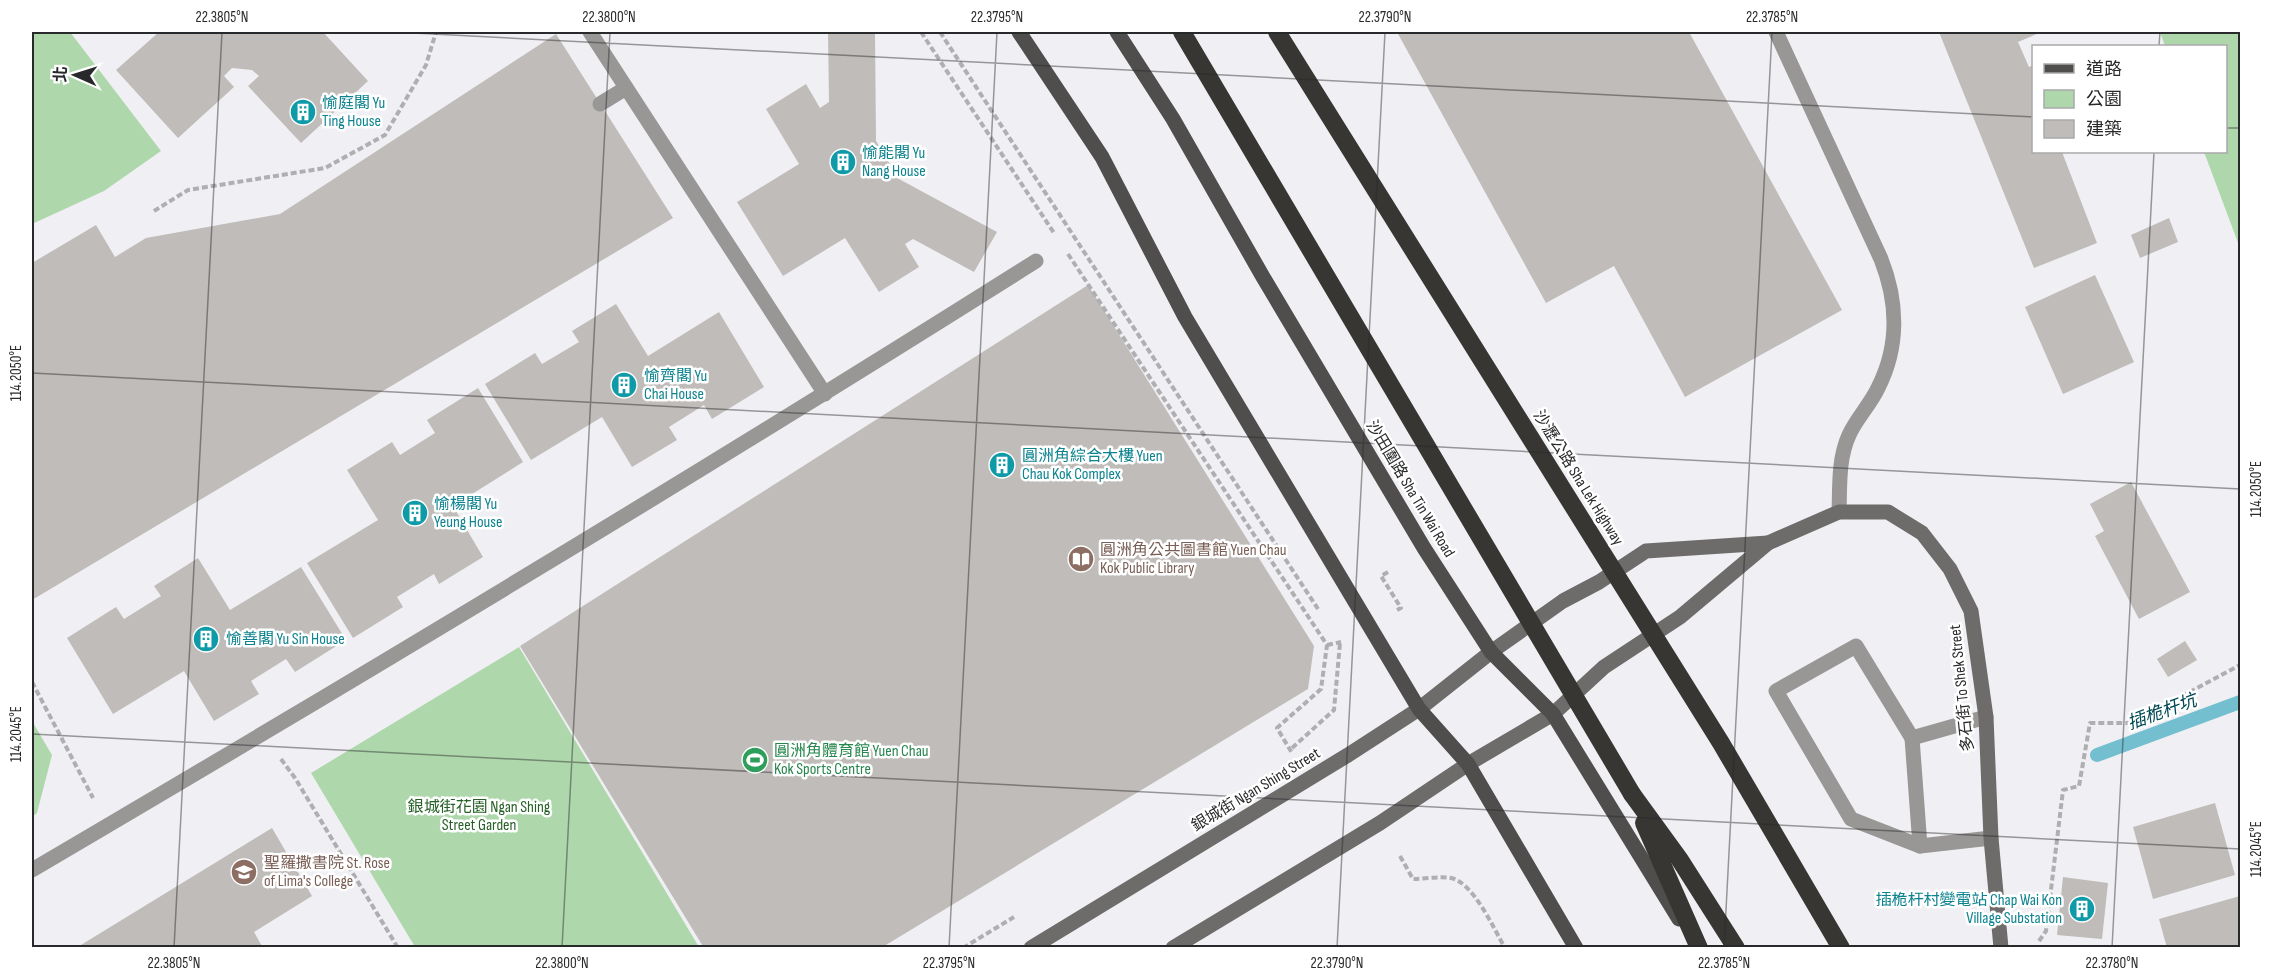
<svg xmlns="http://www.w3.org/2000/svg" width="2272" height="979" font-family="'Sofia Sans Condensed','Noto Sans TC',sans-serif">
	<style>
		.green { fill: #afd7ac }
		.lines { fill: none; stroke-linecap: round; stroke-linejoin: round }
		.stream { stroke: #74bfcf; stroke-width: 14 }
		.building { fill: #bfbcb9 }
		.path { stroke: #afafb2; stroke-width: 4; stroke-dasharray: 6 3; stroke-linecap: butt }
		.lane { stroke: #989795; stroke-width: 15 }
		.street { stroke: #989795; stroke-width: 15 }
		.secondary { stroke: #6d6c6a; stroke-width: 15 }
		.primary { stroke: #504e4c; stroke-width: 15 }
		.highway { stroke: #373633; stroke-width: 18 }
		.highway-bridge { stroke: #373633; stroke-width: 18 }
		.ticks { fill: none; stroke: #28292a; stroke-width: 1.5; stroke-opacity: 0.45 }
		.labels { text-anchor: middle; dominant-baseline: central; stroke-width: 5; stroke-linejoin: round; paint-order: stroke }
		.culture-label { font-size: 16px; fill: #0d838f; stroke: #fff; text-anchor: start }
		.street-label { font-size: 16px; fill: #28292a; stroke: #fff }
		.education-label { font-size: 16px; fill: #785e54; stroke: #fff; text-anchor: start }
		.leisure-label { font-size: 16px; fill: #27864d; stroke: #fff; text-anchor: start }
		.park-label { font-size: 16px; fill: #276026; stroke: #fff }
		.water-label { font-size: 18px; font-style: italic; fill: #004854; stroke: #fff }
		.neatline { fill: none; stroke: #28292a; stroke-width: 2 }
		.ticks-label { font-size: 15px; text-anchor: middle; fill: #28292a }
	</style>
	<rect width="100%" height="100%" fill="#f0f0f4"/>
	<!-- green -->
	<g class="green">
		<path d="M 32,32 L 70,32 L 161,151 L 104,191 L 32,224 Z"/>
		<path d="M 2160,32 L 2240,32 L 2240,248 L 2204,152 L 2226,152 L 2226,46 L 2165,46 Z"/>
		<path d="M 519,647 L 699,947 L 415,947 L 311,773 Z"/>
		<path d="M 32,721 L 52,755 L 37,813 L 32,817 Z"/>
	</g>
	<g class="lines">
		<!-- stream -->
		<path class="stream" d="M 2097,755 L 2240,702"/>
	</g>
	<!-- building -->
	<g class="building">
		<path d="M 159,32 L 323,32 L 368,81 L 301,143 L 248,86 L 259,76 L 252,70 L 232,68 L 224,76 L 234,87 L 178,138 L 116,70 Z"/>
		<path d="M 828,32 L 875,32 L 876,141 L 899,179 L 997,232 L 974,272 L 913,239 L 905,244 L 919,267 L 879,292 L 845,238 L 783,276 L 737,202 L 799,164 L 766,109 L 806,84 L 820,108 L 829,102 Z"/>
		<path d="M 1397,32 L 1689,32 L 1842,310 L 1685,397 L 1614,266 L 1546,303 Z"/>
		<path d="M 1939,32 L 2038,32 L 2039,33 L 2018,42 L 2029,67 L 2034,65 L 2034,152 L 2062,152 L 2097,243 L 2034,268 Z"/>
		<path d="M 556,34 L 673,218 L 32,600 L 32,263 L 96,225 L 115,257 L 146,238 L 280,214 Z"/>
		<path d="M 2169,218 L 2178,242 L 2140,258 L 2131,235 Z"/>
		<path d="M 2095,275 L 2134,362 L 2063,394 L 2025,307 Z"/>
		<path d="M 1088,285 L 1314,646 L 1308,689 L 881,948 L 704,948 L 520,646 Z"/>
		<path d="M 616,304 L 648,356 L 719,312 L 764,387 L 712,419 L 704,405 L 669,427 L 677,440 L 632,467 L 602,417 L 531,460 L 485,384 L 535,353 L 542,364 L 579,342 L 572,331 Z"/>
		<path d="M 478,388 L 523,462 L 453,506 L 483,557 L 439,584 L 434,574 L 397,597 L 403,607 L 353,638 L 307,563 L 378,520 L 347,470 L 392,442 L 400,455 L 435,433 L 427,420 Z"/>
		<path d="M 2131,482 L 2190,592 L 2139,619 L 2095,536 L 2104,531 L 2090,504 Z"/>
		<path d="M 198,558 L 230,610 L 301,567 L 346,640 L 295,672 L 286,659 L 251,681 L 259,694 L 214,721 L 184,671 L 113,714 L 67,638 L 116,607 L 124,619 L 161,596 L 154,586 Z"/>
		<path d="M 2185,641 L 2197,660 L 2168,677 L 2157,659 Z"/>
		<path d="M 2215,803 L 2235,875 L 2153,899 L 2133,827 Z"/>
		<path d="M 272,828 L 312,896 L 254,932 L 263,948 L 76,948 Z"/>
		<path d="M 2063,877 L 2108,883 L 2102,939 L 2057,935 Z"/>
		<path d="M 2240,896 L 2240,948 L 2167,948 L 2159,919 Z"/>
	</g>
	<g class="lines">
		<!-- path -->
		<g class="path">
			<path d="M 921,32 L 1054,233"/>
			<path d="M 940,32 L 1318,609"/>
			<path d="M 154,211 L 188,190 L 325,168 L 385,135 L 426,65 L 436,32"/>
			<path d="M 1068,254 L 1327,645 L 1321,689 L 1277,728 L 1292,753"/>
			<path d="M 1388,572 L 1381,576 L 1401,608 L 1397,610"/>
			<path d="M 1327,645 L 1341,642"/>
			<path d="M 32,682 L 93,798"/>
			<path d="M 1292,748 L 1334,710 L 1340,643"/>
			<path d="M 281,759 L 295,778 L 398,948"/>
			<path d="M 1400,856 L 1413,879 C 1425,879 1439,876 1451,878 C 1473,882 1494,929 1505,948"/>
			<path d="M 2039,941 L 2046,931 L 2063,790 L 2079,786 L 2090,723 L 2132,723 L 2240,665"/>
			<path d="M 963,948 L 1014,917"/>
		</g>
		<!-- lane -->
		<g class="lane">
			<path d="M 590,32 L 825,394"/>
			<path d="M 600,104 L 626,88"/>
			<path d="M 1986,717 L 1912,738 L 1856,646 L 1776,691 L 1851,819 L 1920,846 L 1991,838"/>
			<path d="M 1912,738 L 1920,846"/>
			<path d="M 32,870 C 369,672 705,470 1036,261"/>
		</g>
		<!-- street -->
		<path class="street" d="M 1776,32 L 1881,259 C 1898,302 1899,347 1878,388 C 1870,405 1856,419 1849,435 C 1838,459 1840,487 1839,512"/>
		<!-- secondary -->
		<g class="secondary">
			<path d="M 1031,948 L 1348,755 L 1419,709 L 1491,652 L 1563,601 L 1599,582 L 1646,551 L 1768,543"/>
			<path d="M 1173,948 L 1380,823 L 1468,764 L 1553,714 L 1604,667 L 1680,617 L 1768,543 L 1839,512 L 1888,512 L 1922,533 L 1950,569 L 1971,611 L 1986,717 L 1991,838 L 2001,948"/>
		</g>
		<!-- primary -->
		<g class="primary">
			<path d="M 1019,32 L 1102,157 L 1185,317 L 1419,709 L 1468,764 L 1576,948"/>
			<path d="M 1117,32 L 1173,119 L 1263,277 L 1424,548 L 1491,652 L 1553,714 L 1679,919"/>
		</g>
		<!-- highway -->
		<g class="highway">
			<path d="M 1632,794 L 1680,860 L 1736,948"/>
			<path d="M 1644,823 L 1699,948"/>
		</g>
		<!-- highway-bridge -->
		<g class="highway-bridge">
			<path d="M 1182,32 L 1632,794"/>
			<path d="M 1277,32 L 1721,743 L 1841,948"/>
		</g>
	</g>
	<!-- ticks -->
	<path class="ticks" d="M 394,32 L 2034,117M 2159,46 L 2160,32M 2226,128 L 2240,128M 32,373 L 2240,489M 32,734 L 2240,849M 174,948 L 222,32M 562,948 L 610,32M 949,948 L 997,32M 1337,948 L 1385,32M 1724,948 L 1772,32M 2112,948 L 2154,152"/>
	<!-- icons -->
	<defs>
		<symbol id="building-disc" viewBox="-11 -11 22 22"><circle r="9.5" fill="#0f9aa8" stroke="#fff"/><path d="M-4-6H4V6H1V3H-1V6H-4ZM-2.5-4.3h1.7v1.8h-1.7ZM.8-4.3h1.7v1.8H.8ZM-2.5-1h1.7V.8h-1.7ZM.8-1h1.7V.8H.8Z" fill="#fff"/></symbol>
		<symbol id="library-disc" viewBox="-11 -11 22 22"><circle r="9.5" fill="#8d6e63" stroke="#fff"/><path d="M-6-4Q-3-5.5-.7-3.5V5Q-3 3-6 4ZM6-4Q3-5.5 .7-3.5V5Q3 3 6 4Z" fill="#fff"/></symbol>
		<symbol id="stadium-disc" viewBox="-11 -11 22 22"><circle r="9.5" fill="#2e9e5b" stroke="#fff"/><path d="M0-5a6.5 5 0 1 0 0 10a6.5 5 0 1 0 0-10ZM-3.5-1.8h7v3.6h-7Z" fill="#fff"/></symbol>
		<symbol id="school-disc" viewBox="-11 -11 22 22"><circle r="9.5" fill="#8d6e63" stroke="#fff"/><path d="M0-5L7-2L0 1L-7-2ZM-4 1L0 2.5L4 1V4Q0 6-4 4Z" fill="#fff"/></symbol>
	</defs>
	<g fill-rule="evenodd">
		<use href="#building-disc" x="288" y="97" width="30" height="30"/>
		<use href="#building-disc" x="828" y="147" width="30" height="30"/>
		<use href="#building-disc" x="609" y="370" width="30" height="30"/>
		<use href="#building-disc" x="987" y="450" width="30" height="30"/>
		<use href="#building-disc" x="400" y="498" width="30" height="30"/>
		<use href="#library-disc" x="1066" y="544" width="30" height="30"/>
		<use href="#building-disc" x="191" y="624" width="30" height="30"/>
		<use href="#stadium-disc" x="740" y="745" width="30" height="30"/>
		<use href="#school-disc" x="229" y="857" width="30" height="30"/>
		<use href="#building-disc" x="2067" y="894" width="30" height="30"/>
	</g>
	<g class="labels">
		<!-- culture labels -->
		<g class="culture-label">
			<text x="322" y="103">愉庭閣 Yu<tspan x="322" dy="18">Ting House</tspan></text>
			<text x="862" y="153">愉能閣 Yu<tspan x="862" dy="18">Nang House</tspan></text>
			<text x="644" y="376">愉齊閣 Yu<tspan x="644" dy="18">Chai House</tspan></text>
			<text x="1022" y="456">圓洲角綜合大樓 Yuen<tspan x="1022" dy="18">Chau Kok Complex</tspan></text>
			<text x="434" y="504">愉楊閣 Yu<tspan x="434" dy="18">Yeung House</tspan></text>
			<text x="226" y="639">愉善閣 Yu Sin House</text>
			<text x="2062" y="900" text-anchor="end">插桅杆村變電站 Chap Wai Kon<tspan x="2062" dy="18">Village Substation</tspan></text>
		</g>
		<!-- street labels -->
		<g class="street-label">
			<text transform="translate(1578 478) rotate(58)">沙瀝公路 Sha Lek Highway</text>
			<text transform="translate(1410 489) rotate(59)">沙田圍路 Sha Tin Wai Road</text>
			<text transform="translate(1962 688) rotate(-96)">多石街 To Shek Street</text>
			<text transform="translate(1256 790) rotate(-31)">銀城街 Ngan Shing Street</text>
		</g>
		<!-- education labels -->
		<g class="education-label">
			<text x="1100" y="550">圓洲角公共圖書館 Yuen Chau<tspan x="1100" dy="18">Kok Public Library</tspan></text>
			<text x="264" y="863">聖羅撒書院 St. Rose<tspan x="264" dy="18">of Lima's College</tspan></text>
		</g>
		<!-- leisure labels -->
		<g class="leisure-label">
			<text x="774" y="751">圓洲角體育館 Yuen Chau<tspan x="774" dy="18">Kok Sports Centre</tspan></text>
		</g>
		<!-- park labels -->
		<g class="park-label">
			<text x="479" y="807">銀城街花園 Ngan Shing<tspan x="479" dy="18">Street Garden</tspan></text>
		</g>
		<!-- water labels -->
		<g class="water-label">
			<text transform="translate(2162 712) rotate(-20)">插桅杆坑</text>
		</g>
	</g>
	<!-- border -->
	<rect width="2272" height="979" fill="none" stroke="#ffffff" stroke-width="66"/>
	<!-- legend -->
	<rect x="2032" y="45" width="195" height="108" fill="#ffffff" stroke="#a9a9aa" stroke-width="1.5"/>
	<rect x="2044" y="64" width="30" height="9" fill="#504e4c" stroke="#a9a9aa" stroke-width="1.5"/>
	<text x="2086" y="75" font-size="18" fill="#28292a">道路</text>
	<rect x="2044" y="90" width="30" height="18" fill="#afd7ac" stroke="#a9a9aa" stroke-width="1.5"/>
	<text x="2086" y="105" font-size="18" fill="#28292a">公園</text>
	<rect x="2044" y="120" width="30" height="18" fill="#bfbcb9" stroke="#a9a9aa" stroke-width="1.5"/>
	<text x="2086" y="135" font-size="18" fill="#28292a">建築</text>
	<!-- north arrow -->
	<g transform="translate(75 75) rotate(273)" stroke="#ffffff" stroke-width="4.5" paint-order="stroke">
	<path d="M0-4.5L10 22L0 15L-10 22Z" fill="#28292a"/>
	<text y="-9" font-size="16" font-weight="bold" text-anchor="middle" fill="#28292a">北</text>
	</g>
	<rect x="33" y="33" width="2206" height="913" class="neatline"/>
	<g class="ticks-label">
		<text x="222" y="22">22.3805°N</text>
		<text x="609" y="22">22.3800°N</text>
		<text x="997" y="22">22.3795°N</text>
		<text x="1385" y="22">22.3790°N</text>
		<text x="1772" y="22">22.3785°N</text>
		<text transform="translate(16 373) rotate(-90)" y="5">114.2050°E</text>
		<text transform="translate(2256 489) rotate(-90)" y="5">114.2050°E</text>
		<text transform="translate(16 734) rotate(-90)" y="5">114.2045°E</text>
		<text transform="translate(2256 849) rotate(-90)" y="5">114.2045°E</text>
		<text x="174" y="968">22.3805°N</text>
		<text x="562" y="968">22.3800°N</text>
		<text x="949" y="968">22.3795°N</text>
		<text x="1337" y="968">22.3790°N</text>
		<text x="1724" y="968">22.3785°N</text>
		<text x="2112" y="968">22.3780°N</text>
	</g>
</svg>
